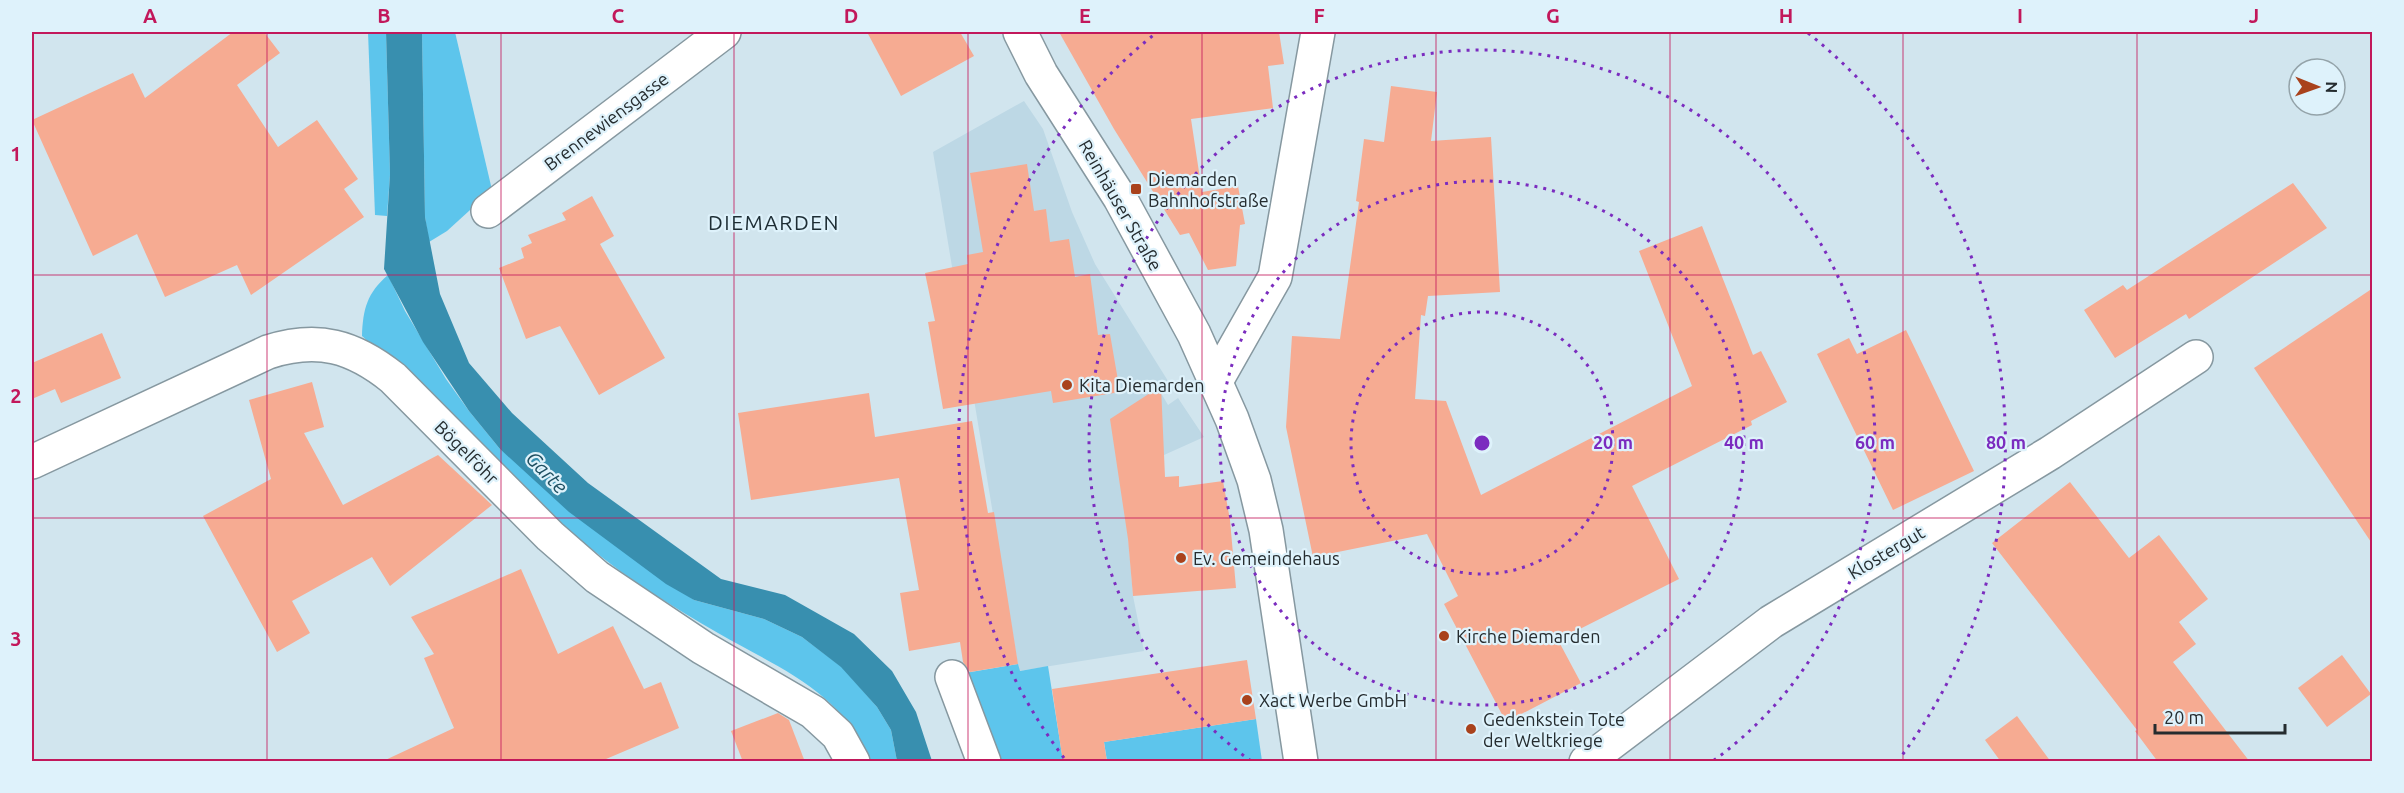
<svg xmlns="http://www.w3.org/2000/svg" width="2404" height="793" font-family="Ubuntu,sans-serif">
	<style>
		.built { fill: #bdd8e5 }
		.green { fill: #5dc5ec }
		.water { fill: #388faf }
		.building { fill: #f6ab92 }
		.lines { fill: none; stroke-linecap: round; stroke-linejoin: round }
		.minor-casing { stroke: #8698a0; stroke-width: 36 }
		.minor { stroke: #fff; stroke-width: 33 }
		.grid { fill: none; stroke: #c2185b; stroke-width: 1.5; stroke-opacity: 0.55 }
		.ring { fill: none; stroke: #7b2cbf; stroke-width: 3; stroke-dasharray: 3 6 }
		.poi-dot { fill: #a9421c; stroke: #def2fb; stroke-width: 2 }
		.labels { text-anchor: middle; dominant-baseline: central; stroke-width: 4.5; stroke-linejoin: round; paint-order: stroke }
		.street-label { font-size: 18px; fill: #252c2f; stroke: #def2fb }
		.poi-label { font-size: 18px; fill: #252c2f; stroke: #def2fb; text-anchor: start }
		.water-label { font-size: 20px; font-style: italic; fill: #1f4f61; stroke: #def2fb }
		.quarter-label { font-size: 21px; letter-spacing: 1.5px; fill: #1d2d34; stroke: #def2fb }
		.centre { fill: #7b2cbf; stroke: #def2fb; stroke-width: 3 }
		.ring-label { font-size: 18px; text-anchor: middle; font-weight: bold; fill: #7b2cbf; stroke: #def2fb; stroke-width: 4.5; stroke-linejoin: round; paint-order: stroke }
		.neatline { fill: none; stroke: #c2185b; stroke-width: 2 }
		.grid-label { font-size: 20px; text-anchor: middle; font-weight: bold; fill: #c2185b }
	</style>
	<rect width="100%" height="100%" fill="#d1e5ee"/>
	<!-- built -->
	<path class="built" d="M 1024,101 L 1043,129 L 1072,212 L 1095,264 L 1168,381 L 1158,388 L 1168,405 L 1178,398 L 1204,437 L 1164,455 L 1122,461 L 1133,596 L 1144,651 L 1019,671 L 933,152 Z"/>
	<!-- green -->
	<g class="green">
		<path d="M 368,32 L 386,32 L 390,174 L 387,216 L 375,215 Z"/>
		<path d="M 422,32 L 455,32 L 492,190 L 447,231 L 429,242 L 425,217 Z"/>
		<path d="M 388,275 L 405,311 L 446,379 L 469,411 L 500,449 L 694,600 L 764,619 L 802,637 L 842,667 L 877,707 L 891,730 L 897,761 L 871,761 C 838,689 782,670 718,633 C 673,607 629,580 589,547 C 536,504 488,455 439,407 C 414,383 388,360 362,336 C 363,309 367,293 388,275 Z"/>
		<path d="M 1018,664 L 1020,671 L 1048,666 L 1063,761 L 999,761 L 965,673 Z"/>
		<path d="M 1256,719 L 1262,761 L 1107,761 L 1104,742 Z"/>
	</g>
	<!-- water -->
	<path class="water" d="M 386,32 L 422,32 L 425,217 L 440,294 L 469,363 L 512,413 L 588,483 L 721,579 L 785,595 L 854,634 L 892,671 L 916,712 L 932,761 L 897,761 L 891,730 L 877,707 L 841,667 L 802,637 L 764,619 L 694,600 L 666,584 L 569,512 L 500,449 L 469,411 L 423,342 L 384,269 L 390,174 Z"/>
	<!-- building -->
	<g class="building">
		<path d="M 233,32 L 264,32 L 280,53 L 237,85 L 278,147 L 317,120 L 358,179 L 344,189 L 364,217 L 251,295 L 237,265 L 165,297 L 137,234 L 93,256 L 32,120 L 133,73 L 145,98 Z"/>
		<path d="M 867,32 L 960,32 L 974,56 L 901,96 Z"/>
		<path d="M 1059,32 L 1279,32 L 1284,64 L 1268,66 L 1273,108 L 1191,119 L 1202,192 L 1238,186 L 1245,224 L 1240,225 L 1236,266 L 1208,270 L 1189,233 L 1180,235 L 1114,129 Z"/>
		<path d="M 1391,86 L 1437,92 L 1431,141 L 1491,137 L 1500,292 L 1428,296 L 1425,316 L 1421,315 L 1415,399 L 1446,401 L 1481,495 L 1692,386 L 1639,251 L 1702,226 L 1753,355 L 1761,351 L 1787,402 L 1751,421 L 1752,425 L 1632,486 L 1679,579 L 1558,640 L 1581,683 L 1506,722 L 1444,604 L 1458,596 L 1427,534 L 1313,557 L 1286,427 L 1292,336 L 1340,339 L 1359,202 L 1356,201 L 1364,139 L 1384,142 Z"/>
		<path d="M 1027,164 L 1034,211 L 1046,209 L 1050,242 L 1069,239 L 1075,277 L 1090,274 L 1098,335 L 1110,334 L 1120,392 L 1053,403 L 1051,391 L 943,409 L 928,322 L 935,321 L 925,273 L 968,264 L 967,255 L 983,252 L 970,173 Z"/>
		<path d="M 2293,183 L 2327,228 L 2189,319 L 2186,314 L 2115,358 L 2084,310 L 2123,285 L 2127,290 Z"/>
		<path d="M 592,196 L 614,236 L 600,244 L 665,358 L 599,395 L 560,326 L 526,339 L 499,268 L 524,258 L 521,248 L 532,243 L 528,235 L 566,220 L 562,213 Z"/>
		<path d="M 2373,288 L 2373,545 L 2254,368 Z"/>
		<path d="M 1906,330 L 1974,471 L 1893,510 L 1817,354 L 1849,338 L 1857,354 Z"/>
		<path d="M 102,333 L 121,378 L 61,403 L 55,389 L 32,399 L 32,363 Z"/>
		<path d="M 312,382 L 324,427 L 304,433 L 343,505 L 438,455 L 492,505 L 390,586 L 372,557 L 292,601 L 310,633 L 277,652 L 203,516 L 271,479 L 249,400 Z"/>
		<path d="M 1161,386 L 1165,477 L 1179,476 L 1179,487 L 1223,481 L 1230,520 L 1236,588 L 1133,596 L 1128,539 L 1110,419 Z"/>
		<path d="M 869,393 L 875,437 L 972,421 L 988,513 L 994,512 L 1018,664 L 970,672 L 963,662 L 960,642 L 909,651 L 900,593 L 919,590 L 899,478 L 751,500 L 738,413 Z"/>
		<path d="M 2070,482 L 2129,558 L 2159,535 L 2208,599 L 2179,622 L 2196,644 L 2173,662 L 2250,762 L 2158,762 L 2135,731 L 2137,730 L 1992,543 Z"/>
		<path d="M 521,569 L 558,654 L 613,626 L 644,689 L 661,682 L 679,728 L 599,762 L 381,762 L 454,728 L 424,658 L 434,654 L 411,617 Z"/>
		<path d="M 2342,655 L 2371,694 L 2327,727 L 2298,688 Z"/>
		<path d="M 1247,660 L 1256,719 L 1104,742 L 1107,762 L 1063,762 L 1052,689 Z"/>
		<path d="M 778,713 L 789,720 L 805,762 L 743,762 L 731,731 Z"/>
		<path d="M 2017,716 L 2051,762 L 2001,762 L 1985,740 Z"/>
	</g>
	<g class="lines">
		<defs>
			<g id="minor">
				<path d="M 1020,32 L 1041,74 L 1120,198 L 1194,334 L 1232,419 L 1254,480 L 1266,530 L 1301,762"/>
				<path d="M 488,211 L 724,32"/>
				<path d="M 1216,381 L 1275,277 L 1318,32"/>
				<path d="M 32,462 L 268,352 C 318,336 353,346 393,378 L 550,536 L 597,577 L 703,648 L 813,712 L 838,735 L 853,762"/>
				<path d="M 952,677 L 984,762"/>
				<path d="M 1586,762 L 1771,622 L 2050,453 L 2196,357"/>
			</g>
		</defs>
		<!-- minor casing -->
		<use href="#minor" class="minor-casing"/>
		<!-- minor -->
		<use href="#minor" class="minor"/>
	</g>
	<!-- grid -->
	<path class="grid" d="M 267,32 L 267,762M 501,32 L 501,762M 734,32 L 734,762M 968,32 L 968,762M 1202,32 L 1202,762M 1436,32 L 1436,762M 1670,32 L 1670,762M 1903,32 L 1903,762M 2137,32 L 2137,762M 32,275 L 2372,275M 32,518 L 2372,518"/>
	<!-- distance rings -->
	<g class="ring">
		<circle cx="1482" cy="443" r="131"/>
		<circle cx="1482" cy="443" r="262"/>
		<path d="M1251 761A393 393 0 1 1 1713 761"/>
		<path d="M1064 758A524 524 0 0 1 1156 33M1808 33A524 524 0 0 1 1900 758"/>
	</g>
	<!-- markers -->
	<g class="poi-dot">
		<rect x="1130" y="183" width="12" height="12" rx="3"/>
		<circle cx="1067" cy="385" r="6"/>
		<circle cx="1181" cy="558" r="6"/>
		<circle cx="1444" cy="636" r="6"/>
		<circle cx="1247" cy="700" r="6"/>
		<circle cx="1471" cy="729" r="6"/>
	</g>
	<g class="labels">
		<!-- street labels -->
		<g class="street-label">
			<text transform="translate(606 121) rotate(-37)">Brennewiensgasse</text>
			<text transform="translate(1121 205) rotate(60)">Reinhäuser Straße</text>
			<text transform="translate(467 452) rotate(45)">Bögelföhr</text>
			<text transform="translate(1886 552) rotate(-31)">Klostergut</text>
		</g>
		<!-- poi labels -->
		<g class="poi-label">
			<text x="1148" y="179">Diemarden<tspan x="1148" dy="21">Bahnhofstraße</tspan></text>
			<text x="1079" y="385">Kita Diemarden</text>
			<text x="1193" y="558">Ev. Gemeindehaus</text>
			<text x="1456" y="636">Kirche Diemarden</text>
			<text x="1259" y="700">Xact Werbe GmbH</text>
			<text x="1483" y="719">Gedenkstein Tote<tspan x="1483" dy="21">der Weltkriege</tspan></text>
		</g>
		<!-- water labels -->
		<g class="water-label">
			<text transform="translate(547 472) rotate(46)">Garte</text>
		</g>
		<!-- quarter labels -->
		<g class="quarter-label">
			<text x="774" y="222">DIEMARDEN</text>
		</g>
	</g>
	<circle cx="1482" cy="443" r="9" class="centre"/>
	<g class="ring-label">
		<text x="1613" y="449">20 m</text>
		<text x="1744" y="449">40 m</text>
		<text x="1875" y="449">60 m</text>
		<text x="2006" y="449">80 m</text>
	</g>
	<!-- border -->
	<rect width="2404" height="793" fill="none" stroke="#def2fb" stroke-width="66"/>
	<!-- north arrow -->
	<g transform="translate(2317 87) rotate(91)"><circle r="28" fill="#def2fb" stroke="#94a3a9" stroke-width="1.5"/>
	<path d="M0-4.5L10 22L0 15L-10 22Z" fill="#a9421c"/>
	<text y="-9" font-size="16" font-weight="bold" text-anchor="middle" fill="#252c2f">N</text>
	</g>
	<!-- scale -->
	<path d="M2155 724v9h130v-9" fill="none" stroke="#252c2f" stroke-width="3"/>
	<text x="2164" y="724" font-size="18" fill="#252c2f" stroke="#def2fb" stroke-width="4.5" paint-order="stroke">20 m</text>
	<rect x="33" y="33" width="2338" height="727" class="neatline"/>
	<g class="grid-label">
		<text x="150" y="23">A</text>
		<text x="384" y="23">B</text>
		<text x="618" y="23">C</text>
		<text x="851" y="23">D</text>
		<text x="1085" y="23">E</text>
		<text x="1319" y="23">F</text>
		<text x="1553" y="23">G</text>
		<text x="1786" y="23">H</text>
		<text x="2020" y="23">I</text>
		<text x="2254" y="23">J</text>
		<text x="16" y="161">1</text>
		<text x="16" y="403">2</text>
		<text x="16" y="646">3</text>
	</g>
</svg>
